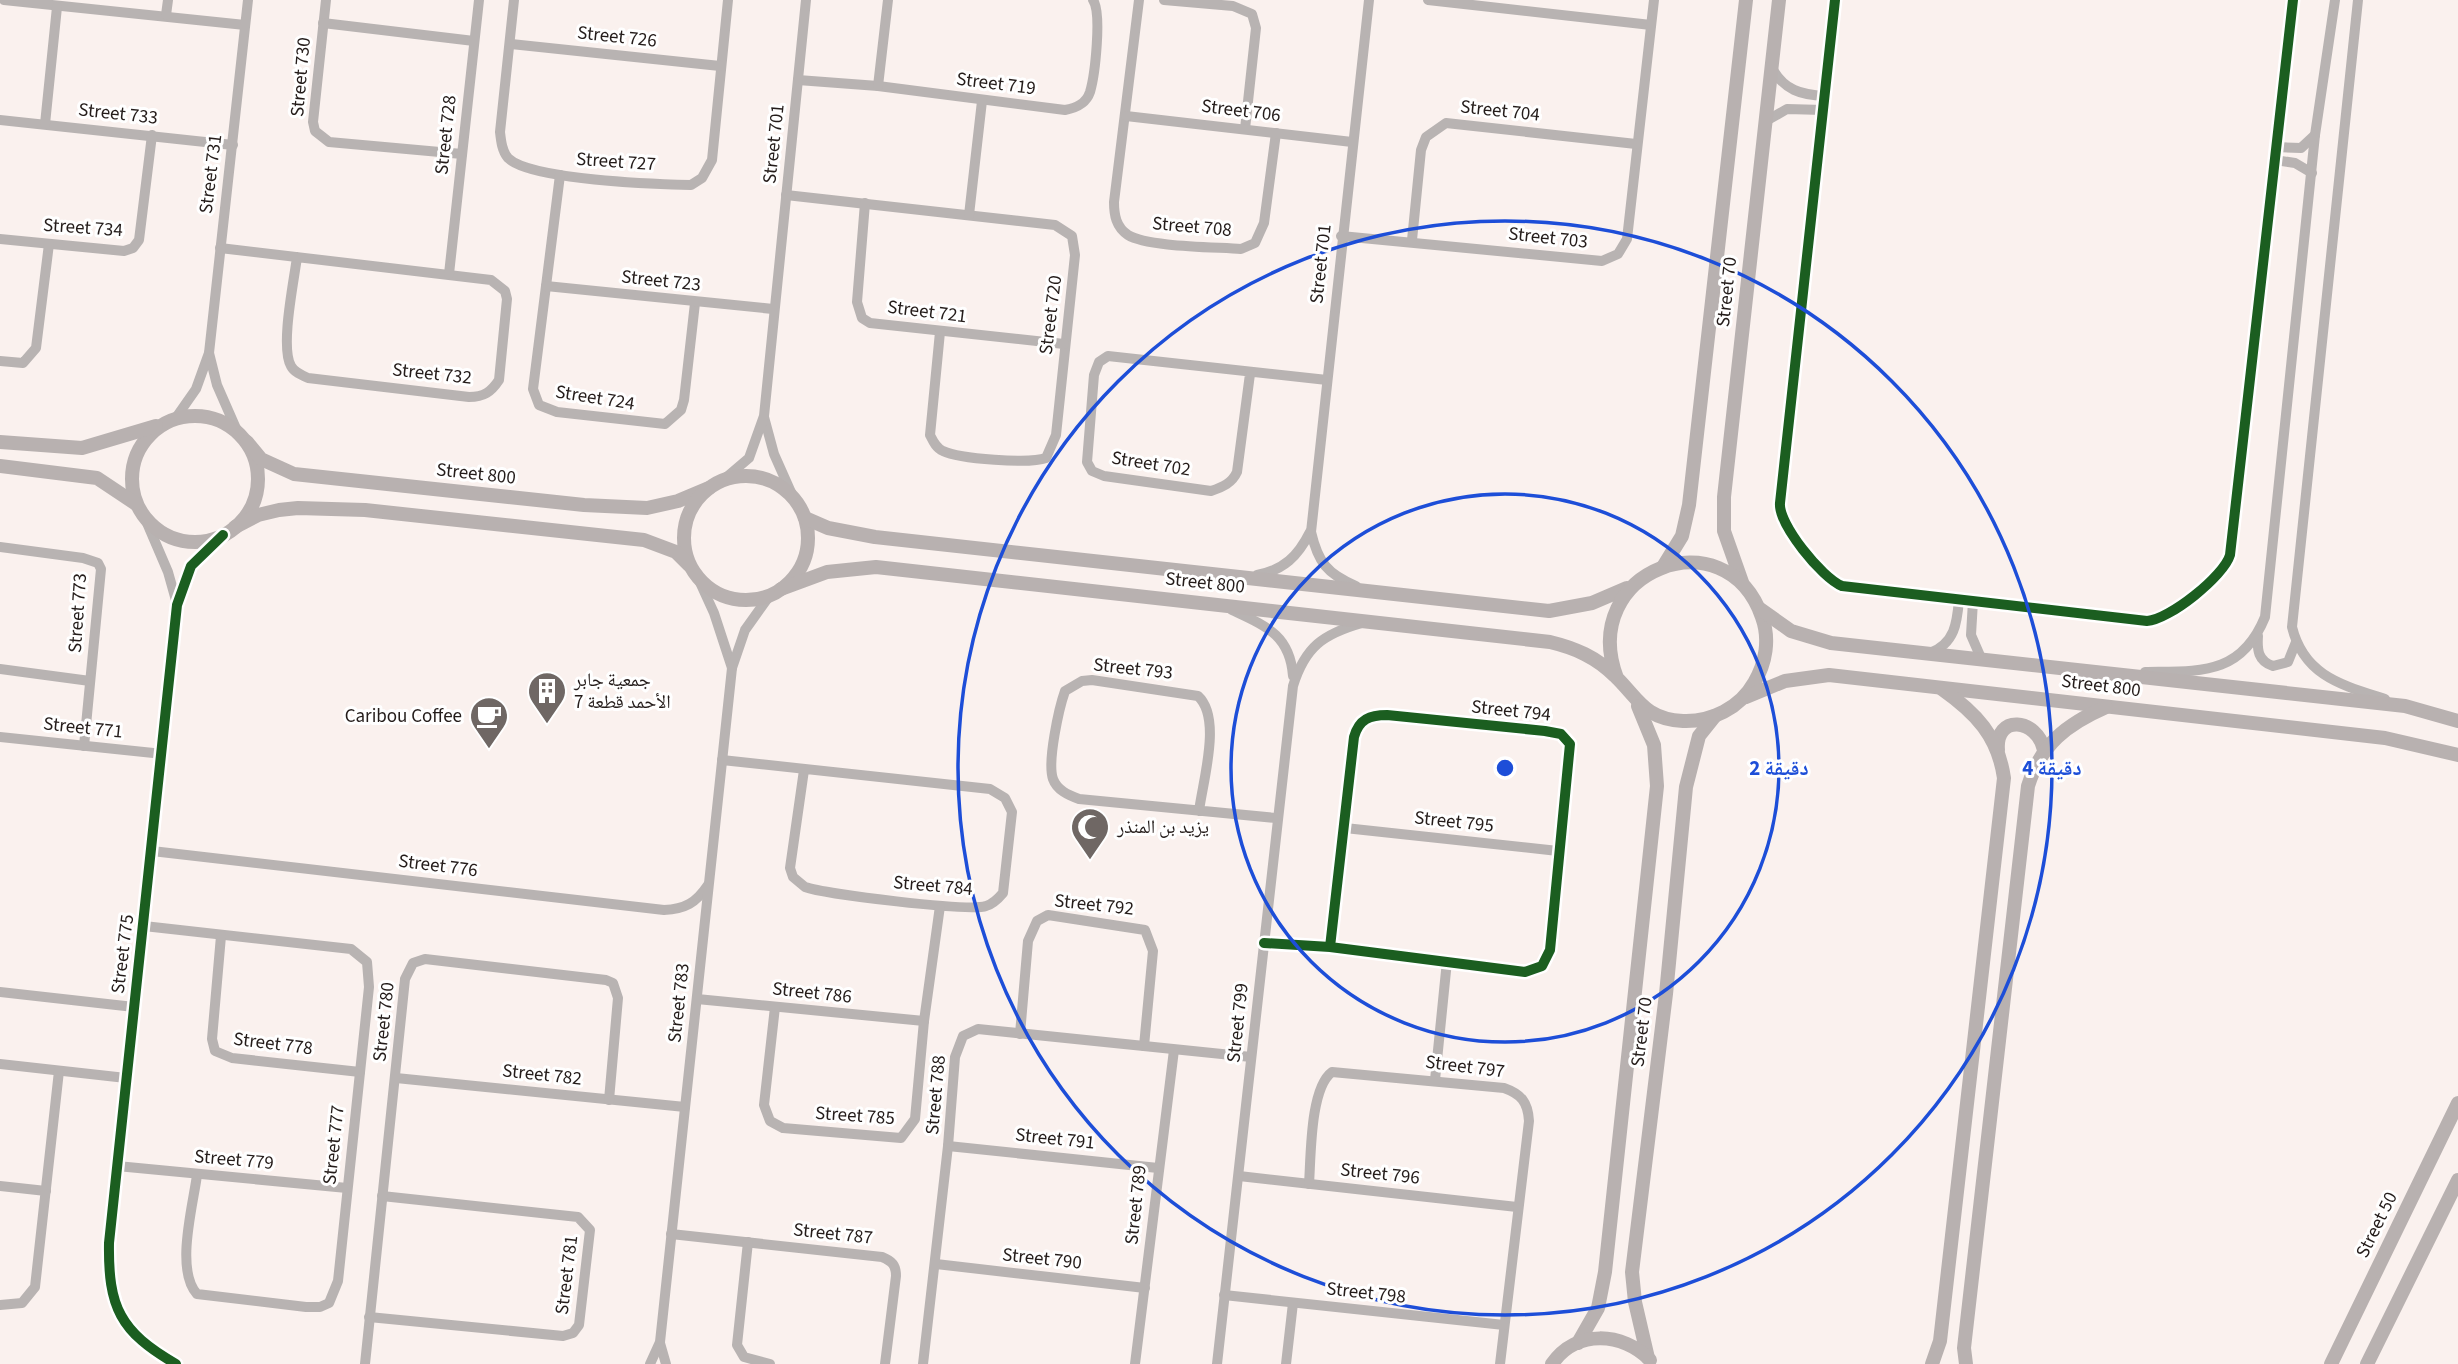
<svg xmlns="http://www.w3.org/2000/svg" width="2458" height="1364" font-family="'Source Sans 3','Noto Naskh Arabic',sans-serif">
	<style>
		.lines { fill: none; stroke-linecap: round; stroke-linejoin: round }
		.street { stroke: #b8b3b2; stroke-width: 10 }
		.secondary { stroke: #b8b1b0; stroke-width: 14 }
		.cycleway-casing { stroke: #fff; stroke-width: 15 }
		.cycleway { stroke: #1b5e20; stroke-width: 10 }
		.ring { fill: none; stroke: #1d4ed8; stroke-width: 3.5 }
		.labels { text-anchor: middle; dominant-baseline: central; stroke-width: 6; stroke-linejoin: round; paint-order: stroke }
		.street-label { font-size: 19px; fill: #241c1a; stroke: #fff }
		.poi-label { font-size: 19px; fill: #241c1a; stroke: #fff; text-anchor: start }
		.centre { fill: #1d4ed8; stroke: #fff; stroke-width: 3.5 }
		.ring-label { font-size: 21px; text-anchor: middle; font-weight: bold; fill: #1d4ed8; stroke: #fff; stroke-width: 6; stroke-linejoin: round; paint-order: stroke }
	</style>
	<rect width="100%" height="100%" fill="#faf1ee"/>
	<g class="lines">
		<!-- street -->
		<g class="street">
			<path d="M 4,0 L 245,25"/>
			<path d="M 326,0 L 313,122 L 315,131 L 329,142 L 462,154"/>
			<path d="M 514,0 L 500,132 C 501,141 502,151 508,158 C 531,180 656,184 691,185 L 702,178 L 712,160 L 728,0"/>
			<path d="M 1139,0 L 1114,202 C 1114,215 1116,227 1128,235 C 1147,247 1216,247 1241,249 L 1255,243 L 1264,223 L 1276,133"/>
			<path d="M 1164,0 L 1233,6 L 1252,14 L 1256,28 L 1245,129"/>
			<path d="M 1428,0 L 1651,25"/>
			<path d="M 1835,0 L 1780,503 C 1778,524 1822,578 1842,586 L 2147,621 C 2169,620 2224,576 2230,555 L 2293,0"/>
			<path d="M 2358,0 L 2292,627 C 2304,676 2342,685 2385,699"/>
			<path d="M 166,15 L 168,0"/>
			<path d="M 323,23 L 474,41"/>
			<path d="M 511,44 L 720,66"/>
			<path d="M 1772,68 C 1784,90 1801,95 1825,96"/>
			<path d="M 798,80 L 878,86 L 1065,110 C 1076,108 1086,104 1090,92 C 1095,75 1102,13 1093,0"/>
			<path d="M 878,86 L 888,0"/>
			<path d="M 1126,116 L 1352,142"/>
			<path d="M 0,120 L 233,145"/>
			<path d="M 1766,121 L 1787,109 L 1823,110"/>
			<path d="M 45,124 L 57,7"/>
			<path d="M 2276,147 L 2301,148 L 2315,135"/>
			<path d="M 2275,160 L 2295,163 L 2312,173"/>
			<path d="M 560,175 L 533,389 L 539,405 L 557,412 L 665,424 L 681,410 L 684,400 L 695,303"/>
			<path d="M 786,195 L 1055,225 L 1072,236 L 1075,255 L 1056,435 L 1046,458 C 1030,464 959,459 943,451 C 936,448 933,441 930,435 L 940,332"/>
			<path d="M 865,203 L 857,302 L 862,318 L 870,323 L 1064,344"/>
			<path d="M 969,215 L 982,101"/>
			<path d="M 1341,236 L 1602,261 L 1618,254 L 1627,239 L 1654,0"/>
			<path d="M 0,239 L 124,251 L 133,248 L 139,240 L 152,135"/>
			<path d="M 1412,240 L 1421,150 L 1426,137 L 1446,123 L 1636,144"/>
			<path d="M 220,248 L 491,280 L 505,291 L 507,299 L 499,380 C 491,392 484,397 469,397 L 308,378 C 301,375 294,372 291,366 C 280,347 294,281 297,257"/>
			<path d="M 449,274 L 479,0"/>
			<path d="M 546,286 L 773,309"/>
			<path d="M 209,353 L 217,385 L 238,433"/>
			<path d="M 0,361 L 23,363 L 36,348 L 49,244"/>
			<path d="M 1250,374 L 1237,472 C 1232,483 1223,487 1211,491 L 1104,476 L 1092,471 L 1087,462 L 1094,375 L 1099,362 L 1108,356 L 1327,380"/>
			<path d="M 764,417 L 774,454 L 794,499"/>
			<path d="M 175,419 L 196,389 L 209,353 L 248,0"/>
			<path d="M 722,481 L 749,458 L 764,416 L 806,0"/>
			<path d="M 144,516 L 168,572 L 177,604"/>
			<path d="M 0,547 L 83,558 L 98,563 L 101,569 L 84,746"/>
			<path d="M 1257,575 C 1284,570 1298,556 1310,532"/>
			<path d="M 698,578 L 714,613 L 732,668"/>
			<path d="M 1356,586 C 1327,574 1318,562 1311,532 L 1369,0"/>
			<path d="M 1973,601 L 1971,635 L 1981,658"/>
			<path d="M 1232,610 C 1266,626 1290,635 1293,676"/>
			<path d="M 2258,636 C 2257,650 2258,661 2273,666 L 2288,662 L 2296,642"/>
			<path d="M 1930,653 C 1955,643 1957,623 1959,600"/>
			<path d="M 0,669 L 90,681"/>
			<path d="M 2145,672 C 2199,671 2241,676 2265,617 L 2315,135 L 2335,0"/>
			<path d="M 0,737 L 163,754"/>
			<path d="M 722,760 L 990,789 L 1005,798 L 1012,812 L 1003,893 C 998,899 993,904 986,906 C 970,912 824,894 805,887 L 793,877 L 790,868 L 804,770"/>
			<path d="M 1199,811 C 1203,780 1222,718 1198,696 L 1092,680 L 1082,681 L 1065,691 C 1059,708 1047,762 1053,779 C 1057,790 1068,795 1079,799 L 1276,818"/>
			<path d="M 1345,828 L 1558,851"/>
			<path d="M 152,851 L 664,910 C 685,909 696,903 708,885"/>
			<path d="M 144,926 L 351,949 L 367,962 L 369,987 L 338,1281 L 329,1303 L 320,1307 L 306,1307 L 197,1294 C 175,1270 193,1206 197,1175"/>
			<path d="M 221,936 L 212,1039 L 215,1051 L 232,1058 L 360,1072"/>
			<path d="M 1264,943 L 1330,947 L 1525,972 L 1542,966 L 1550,950 L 1570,744 L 1561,734 L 1545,731 L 1387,715 C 1370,715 1359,719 1354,737 L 1330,947"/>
			<path d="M 0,992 L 134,1007"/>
			<path d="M 697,999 L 924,1021"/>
			<path d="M 775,1007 L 764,1105 L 770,1121 L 783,1128 L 901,1138 L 915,1119 L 924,1021 L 940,906"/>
			<path d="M 1020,1034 L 1028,941 L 1037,921 L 1048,915 L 1145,930 L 1153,951 L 1144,1046"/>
			<path d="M 0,1064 L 126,1078"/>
			<path d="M 396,1078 L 685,1107"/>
			<path d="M 1435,1080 L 1447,961"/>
			<path d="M 948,1146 L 1158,1168"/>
			<path d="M 117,1166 L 347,1188"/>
			<path d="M 1239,1176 L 1517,1207"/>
			<path d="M 1309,1184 C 1311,1156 1310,1088 1332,1072 L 1504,1088 C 1521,1094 1528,1102 1529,1121 L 1500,1364"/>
			<path d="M 0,1186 L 46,1191"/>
			<path d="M 671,1234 L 882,1257 C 892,1261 896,1265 896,1276 L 885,1364"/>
			<path d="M 748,1242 L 737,1345 L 744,1357 L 770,1364"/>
			<path d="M 936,1264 L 1145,1288"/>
			<path d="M 1224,1295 L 1504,1325"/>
			<path d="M 0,1305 L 22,1303 L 35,1287 L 59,1071"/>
			<path d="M 369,1317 L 563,1336 L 573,1333 L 579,1325 L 590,1230 L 578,1217 L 382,1196"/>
			<path d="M 660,1343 L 666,1364"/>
			<path d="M 176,1364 C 120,1332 108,1307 109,1243 L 177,605 L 191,566 L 223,535"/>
			<path d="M 365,1364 L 405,979 L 413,963 L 425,959 L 606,980 L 613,983 L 618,998 L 609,1100"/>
			<path d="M 650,1364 L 660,1342 L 732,668 L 745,630 L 770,595"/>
			<path d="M 923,1364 L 948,1146 L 955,1057 L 963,1036 L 978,1029 L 1251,1057"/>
			<path d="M 1135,1364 L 1174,1050"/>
			<path d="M 1217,1364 L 1293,686 C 1305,647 1323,634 1362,623"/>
			<path d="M 1286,1364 L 1293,1303"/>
		</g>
		<!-- secondary -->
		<g class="secondary">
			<circle cx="195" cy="479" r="63"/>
			<path d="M 0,442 L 82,448 L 156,426"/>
			<path d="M 247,442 L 261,459 L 294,474 L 584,505 L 647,508 L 678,501 L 709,488"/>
			<path d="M 0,466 L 97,478 L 136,504"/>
			<circle cx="746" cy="538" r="62"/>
			<path d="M 805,518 L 828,528 L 875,537 L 1549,611 L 1592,603 L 1627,588"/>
			<path d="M 235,527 L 258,515 L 279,510 L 298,508 L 365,510 L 644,540 L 676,552 L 689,565"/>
			<path d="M 1663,567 L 1682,536 L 1689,505 L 1746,0"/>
			<path d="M 1742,582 L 1724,531 L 1724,497 L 1779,0"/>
			<path d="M 781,589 L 827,572 L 876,567 L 1550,642 C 1575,648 1596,657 1615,676 C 1638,698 1644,719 1683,721 C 1711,722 1740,708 1754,683 C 1766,663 1770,639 1762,617 C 1726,514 1576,570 1617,678"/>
			<path d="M 1760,609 L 1791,631 L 1831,643 L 2405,706 L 2458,721"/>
			<path d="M 1746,697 L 1785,681 L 1829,675 L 2385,738 L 2458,755"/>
			<path d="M 1998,750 C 1995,714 2037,718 2044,750"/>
			<path d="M 1578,1343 L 1598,1308 L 1605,1272 L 1657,786 L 1654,745 L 1638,706"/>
			<path d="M 1648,1358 L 1635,1302 L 1632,1272 L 1666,994 L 1686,787 L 1699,736 L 1715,716"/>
			<path d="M 1552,1364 C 1576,1329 1623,1332 1650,1360"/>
			<path d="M 1932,1364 L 1940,1341 L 2004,778 C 1998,736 1976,713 1942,689"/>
			<path d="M 1966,1364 L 1964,1348 L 2028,786 C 2041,744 2067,724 2106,707"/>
			<path d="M 2331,1364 L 2458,1103"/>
			<path d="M 2367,1364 L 2458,1180"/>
		</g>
		<defs>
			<g id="cycleway">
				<path d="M 1835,0 L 1780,503 C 1778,524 1822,578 1842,586 L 2147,621 C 2169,620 2224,576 2230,555 L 2293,0"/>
				<path d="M 1264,943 L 1330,947 L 1525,972 L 1542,966 L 1550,950 L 1570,744 L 1561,734 L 1545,731 L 1387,715 C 1370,715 1359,719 1354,737 L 1330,947"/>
				<path d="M 176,1364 C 120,1332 108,1307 109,1243 L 177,605 L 191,566 L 223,535"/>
			</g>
		</defs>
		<!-- cycleway casing -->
		<use href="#cycleway" class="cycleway-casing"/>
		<!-- cycleway -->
		<use href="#cycleway" class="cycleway"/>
	</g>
	<!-- distance rings -->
	<g class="ring">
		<circle cx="1505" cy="768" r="274"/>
		<circle cx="1505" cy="768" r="547"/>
	</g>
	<!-- icons -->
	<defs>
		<symbol id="building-pin" viewBox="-11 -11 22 30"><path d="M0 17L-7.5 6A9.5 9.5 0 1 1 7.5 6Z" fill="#6f6764" stroke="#fff"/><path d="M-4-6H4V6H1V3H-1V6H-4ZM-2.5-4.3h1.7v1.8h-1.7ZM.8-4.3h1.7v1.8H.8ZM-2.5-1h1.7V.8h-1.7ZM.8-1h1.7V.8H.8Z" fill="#fff"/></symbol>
		<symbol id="cafe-pin" viewBox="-11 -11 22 30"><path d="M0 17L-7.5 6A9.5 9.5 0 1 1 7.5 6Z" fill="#6f6764" stroke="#fff"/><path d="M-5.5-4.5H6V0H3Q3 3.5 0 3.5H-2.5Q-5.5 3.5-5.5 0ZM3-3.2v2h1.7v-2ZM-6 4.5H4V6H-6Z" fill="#fff"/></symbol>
		<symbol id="mosque-pin" viewBox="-11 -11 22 30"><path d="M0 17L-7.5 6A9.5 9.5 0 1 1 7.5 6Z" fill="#6f6764" stroke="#fff"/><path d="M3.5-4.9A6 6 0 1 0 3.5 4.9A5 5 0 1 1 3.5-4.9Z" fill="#fff"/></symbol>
	</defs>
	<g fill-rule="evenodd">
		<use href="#building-pin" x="525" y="669" width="44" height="60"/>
		<use href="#cafe-pin" x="467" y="694" width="44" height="60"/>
		<use href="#mosque-pin" x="1068" y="805" width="44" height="60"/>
	</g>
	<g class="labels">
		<!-- street labels -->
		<g class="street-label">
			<text transform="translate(617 37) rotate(6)">Street 726</text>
			<text transform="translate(301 77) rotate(-85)">Street 730</text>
			<text transform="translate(996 84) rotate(7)">Street 719</text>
			<text transform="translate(1241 111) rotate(7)">Street 706</text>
			<text transform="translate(1500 111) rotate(6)">Street 704</text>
			<text transform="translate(118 114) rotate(6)">Street 733</text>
			<text transform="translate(446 135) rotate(-84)">Street 728</text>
			<text transform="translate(774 144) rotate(-84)">Street 701</text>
			<text transform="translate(616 162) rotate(4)">Street 727</text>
			<text transform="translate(211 174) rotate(-83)">Street 731</text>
			<text transform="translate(1192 227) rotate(5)">Street 708</text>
			<text transform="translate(83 228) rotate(4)">Street 734</text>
			<text transform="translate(1548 238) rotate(6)">Street 703</text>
			<text transform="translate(1321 264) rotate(-84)">Street 701</text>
			<text transform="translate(661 281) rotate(6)">Street 723</text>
			<text transform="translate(1727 292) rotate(-84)">Street 70</text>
			<text transform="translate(927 312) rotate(7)">Street 721</text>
			<text transform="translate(1051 315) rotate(-83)">Street 720</text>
			<text transform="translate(432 374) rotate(6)">Street 732</text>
			<text transform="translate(595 398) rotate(9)">Street 724</text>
			<text transform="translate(1151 464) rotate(9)">Street 702</text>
			<text transform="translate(476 474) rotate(6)">Street 800</text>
			<text transform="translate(1205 583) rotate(6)">Street 800</text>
			<text transform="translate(78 613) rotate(-86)">Street 773</text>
			<text transform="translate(1133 669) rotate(6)">Street 793</text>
			<text transform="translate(2101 686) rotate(7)">Street 800</text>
			<text transform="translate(1511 711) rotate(6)">Street 794</text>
			<text transform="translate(83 728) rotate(6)">Street 771</text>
			<text transform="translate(1454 822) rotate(6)">Street 795</text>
			<text transform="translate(438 866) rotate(7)">Street 776</text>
			<text transform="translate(933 886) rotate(5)">Street 784</text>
			<text transform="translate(1094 905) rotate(6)">Street 792</text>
			<text transform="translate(123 954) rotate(-83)">Street 775</text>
			<text transform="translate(812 993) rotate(6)">Street 786</text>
			<text transform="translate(679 1003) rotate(-84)">Street 783</text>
			<text transform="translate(384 1022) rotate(-84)">Street 780</text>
			<text transform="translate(1238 1023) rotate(-84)">Street 799</text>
			<text transform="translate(1642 1032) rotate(-83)">Street 70</text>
			<text transform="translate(273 1044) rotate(7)">Street 778</text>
			<text transform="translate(1465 1067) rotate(7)">Street 797</text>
			<text transform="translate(542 1075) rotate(6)">Street 782</text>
			<text transform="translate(936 1095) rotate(-85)">Street 788</text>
			<text transform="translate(855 1116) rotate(4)">Street 785</text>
			<text transform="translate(1055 1139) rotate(6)">Street 791</text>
			<text transform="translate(334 1145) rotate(-84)">Street 777</text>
			<text transform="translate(234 1160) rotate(5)">Street 779</text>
			<text transform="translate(1380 1174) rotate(6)">Street 796</text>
			<text transform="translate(1136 1205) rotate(-84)">Street 789</text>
			<text transform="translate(2377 1225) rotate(-64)">Street 50</text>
			<text transform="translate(833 1234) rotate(6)">Street 787</text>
			<text transform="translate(1042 1259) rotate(6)">Street 790</text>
			<text transform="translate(567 1275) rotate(-83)">Street 781</text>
			<text transform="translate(1366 1293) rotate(6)">Street 798</text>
		</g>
		<!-- poi labels -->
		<g class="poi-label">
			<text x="574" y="680">جمعية جابر<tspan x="574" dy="22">الأحمد قطعة 7</tspan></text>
			<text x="462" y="716" text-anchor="end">Caribou Coffee</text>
			<text x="1117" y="827">يزيد بن المنذر</text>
		</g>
	</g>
	<circle cx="1505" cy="768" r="10" class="centre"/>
	<g class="ring-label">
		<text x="1779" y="775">2 دقيقة</text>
		<text x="2052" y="775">4 دقيقة</text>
	</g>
</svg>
